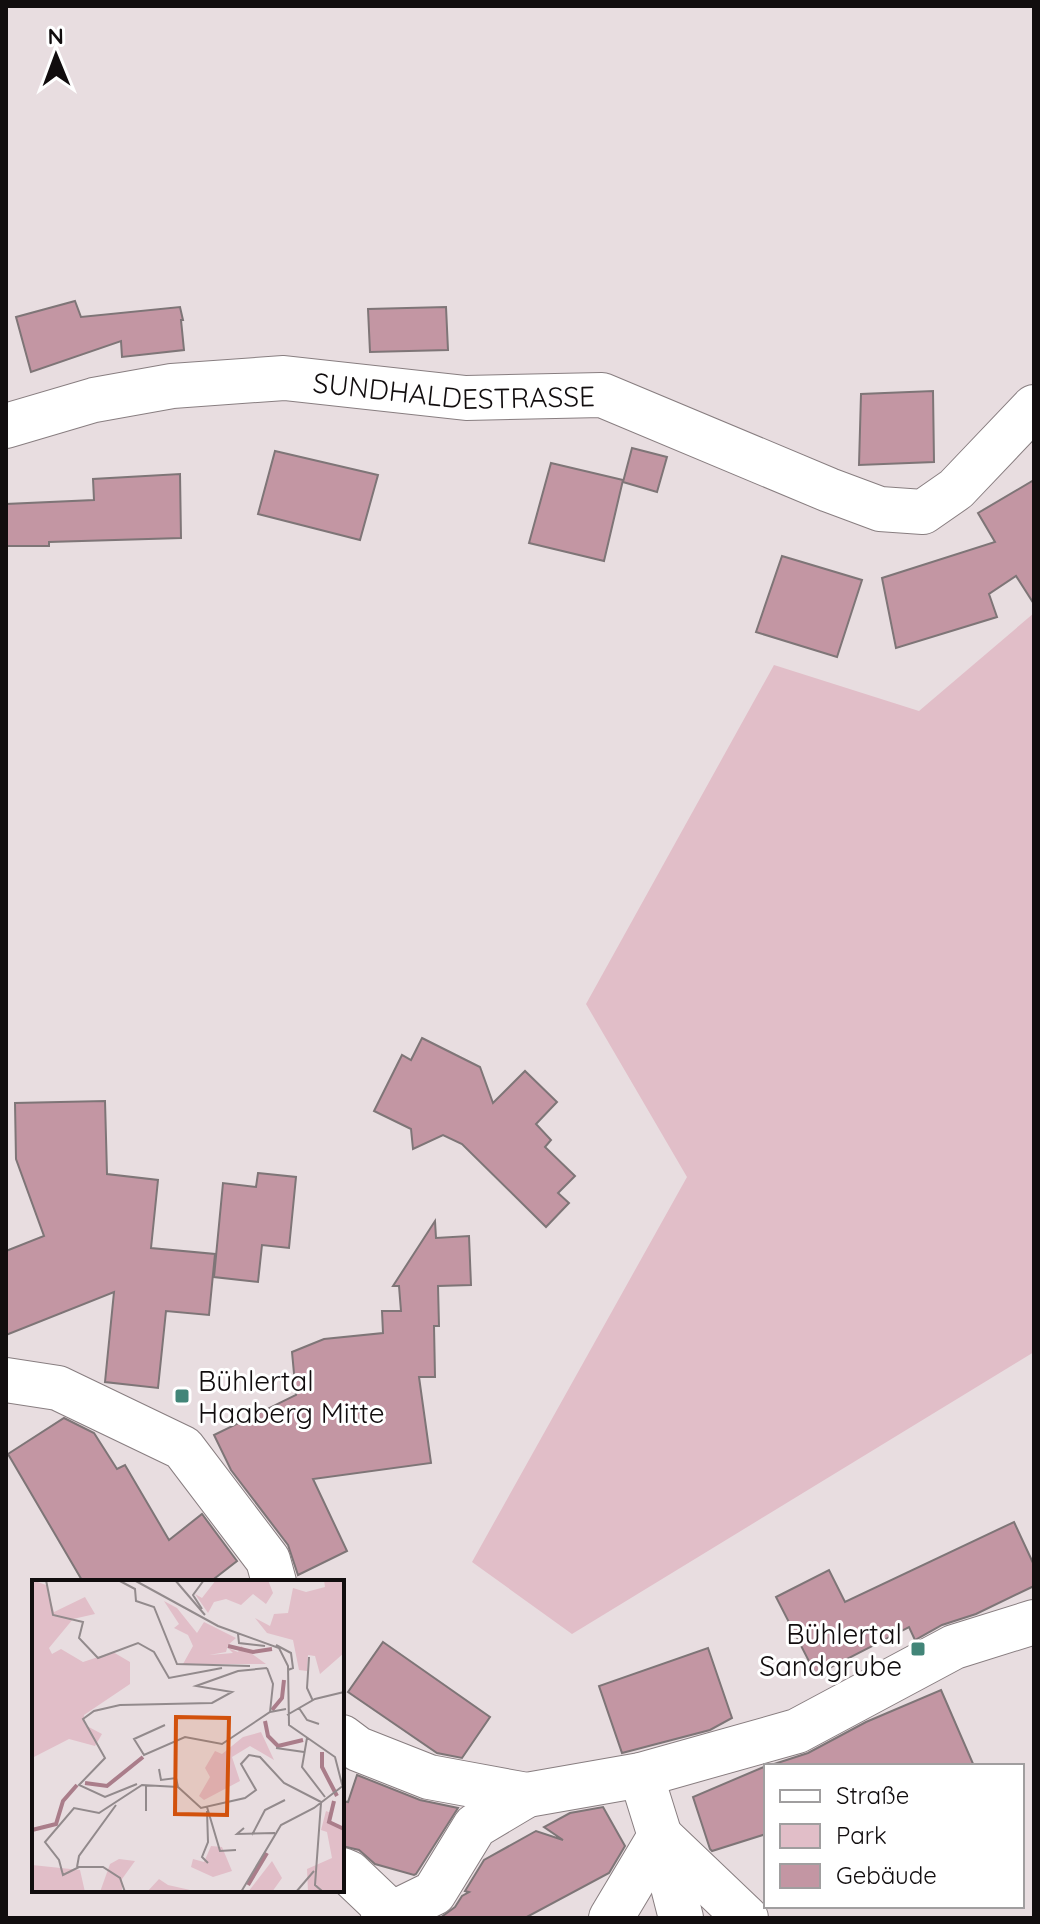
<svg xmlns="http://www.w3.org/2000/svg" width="1040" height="1924" font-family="Quicksand,sans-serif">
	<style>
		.green { fill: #e1bec8 }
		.building { fill: #c396a3; stroke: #7e7577; stroke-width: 2 }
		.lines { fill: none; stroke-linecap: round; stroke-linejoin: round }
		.minor-casing { stroke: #887e80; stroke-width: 46 }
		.minor { stroke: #fff; stroke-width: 44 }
		.poi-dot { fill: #428578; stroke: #fff; stroke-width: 3 }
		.labels { text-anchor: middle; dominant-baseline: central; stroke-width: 6; stroke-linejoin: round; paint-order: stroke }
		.street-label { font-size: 28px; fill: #110d0e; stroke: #fff }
		.poi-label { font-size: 28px; fill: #110d0e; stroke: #fff; text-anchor: start }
		.inset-river { fill: none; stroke: #aa7d8a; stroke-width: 4 }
		.inset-road { fill: none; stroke: #928a8c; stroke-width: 2 }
		.view { fill: #d2510c; fill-opacity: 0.15; stroke: #d2510c; stroke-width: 4 }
		.inset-edge { fill: none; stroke: #110d0e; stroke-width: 4 }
	</style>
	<rect width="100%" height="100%" fill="#e8dde0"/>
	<!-- green -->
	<path class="green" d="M 1034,613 L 1034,1352 L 572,1634 L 472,1562 L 687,1177 L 586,1004 L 774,665 L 919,711 Z"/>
	<!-- building -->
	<g class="building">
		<path d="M 75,301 L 81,317 L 180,307 L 183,320 L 181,320 L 184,350 L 122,357 L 121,341 L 31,372 L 16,317 Z"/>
		<path d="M 446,307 L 448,350 L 370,352 L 368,309 Z"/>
		<path d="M 933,391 L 934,462 L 859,465 L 861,394 Z"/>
		<path d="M 632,448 L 667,457 L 657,492 L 623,482 Z"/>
		<path d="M 275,451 L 378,475 L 360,540 L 258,514 Z"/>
		<path d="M 551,463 L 623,480 L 604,561 L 529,543 Z"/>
		<path d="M 180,474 L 181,538 L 49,542 L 49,546 L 6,546 L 6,504 L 94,500 L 93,479 Z"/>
		<path d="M 1034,480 L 1034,604 L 1016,576 L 989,594 L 997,617 L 896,648 L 882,578 L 995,542 L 978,513 Z"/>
		<path d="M 782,556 L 862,580 L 837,657 L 756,632 Z"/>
		<path d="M 422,1038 L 480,1067 L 493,1103 L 525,1071 L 557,1102 L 536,1124 L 551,1140 L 545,1147 L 575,1176 L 558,1193 L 569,1203 L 546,1227 L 462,1144 L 443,1135 L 413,1149 L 411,1129 L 374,1111 L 402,1055 L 411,1060 Z"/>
		<path d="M 105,1101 L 107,1174 L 158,1180 L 151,1248 L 215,1254 L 209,1315 L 166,1311 L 158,1388 L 105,1382 L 114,1292 L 6,1335 L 6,1251 L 44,1236 L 16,1159 L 15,1103 Z"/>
		<path d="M 258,1173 L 296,1177 L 289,1248 L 262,1245 L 258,1282 L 214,1277 L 223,1183 L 256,1187 Z"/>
		<path d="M 435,1221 L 436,1238 L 469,1236 L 471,1285 L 438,1286 L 439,1326 L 434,1326 L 435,1377 L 419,1377 L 431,1463 L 313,1479 L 347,1551 L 298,1575 L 288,1545 L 231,1470 L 214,1435 L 296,1395 L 292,1352 L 324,1339 L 383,1333 L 382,1311 L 401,1311 L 399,1286 L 393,1286 Z"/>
		<path d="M 64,1418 L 94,1433 L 117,1469 L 125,1465 L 169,1540 L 202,1514 L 237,1561 L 210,1582 L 83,1582 L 8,1454 Z"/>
		<path d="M 1014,1522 L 1034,1565 L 1034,1586 L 976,1614 L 942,1625 L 915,1640 L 909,1627 L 816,1675 L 776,1597 L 829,1570 L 845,1602 Z"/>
		<path d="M 383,1642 L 490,1717 L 462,1758 L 437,1753 L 348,1692 Z"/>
		<path d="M 708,1648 L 732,1718 L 710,1730 L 622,1753 L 599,1686 Z"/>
		<path d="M 941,1690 L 974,1766 L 768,1766 L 808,1753 L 866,1722 Z"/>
		<path d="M 766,1766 L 766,1834 L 712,1851 L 710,1849 L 693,1797 Z"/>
		<path d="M 357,1775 L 420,1800 L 458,1808 L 416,1874 L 414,1875 L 375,1864 L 359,1850 L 342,1846 L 342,1801 L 348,1802 Z"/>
		<path d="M 603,1807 L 625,1846 L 609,1873 L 525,1918 L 440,1918 L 455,1907 L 462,1896 L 469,1892 L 465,1891 L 484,1860 L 536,1831 L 563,1840 L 544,1827 L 570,1813 Z"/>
	</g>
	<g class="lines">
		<defs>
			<g id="minor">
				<path id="s1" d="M 6,426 L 94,400 L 172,386 L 284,378 L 466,398 L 602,395 L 829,490 L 880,509 L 923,512 L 956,489 L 1034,407"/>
				<path d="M 6,1380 L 58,1388 L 183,1448 L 268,1560 L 274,1582"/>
				<path d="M 342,1737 L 358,1749 L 429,1777 L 527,1795 L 641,1775 L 797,1731 L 954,1647 L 1034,1622"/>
				<path d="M 641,1775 L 660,1836 L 681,1918"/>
				<path d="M 342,1870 L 349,1873 L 391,1913"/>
				<path d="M 383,1918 L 434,1893 L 475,1826 L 527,1795"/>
				<path d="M 611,1918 L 660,1836 L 746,1918"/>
			</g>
		</defs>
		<!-- minor casing -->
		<use href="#minor" class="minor-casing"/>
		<!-- minor -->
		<use href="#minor" class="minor"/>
	</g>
	<!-- markers -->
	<g class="poi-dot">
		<rect x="174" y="1388" width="16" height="16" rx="4"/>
		<rect x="910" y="1641" width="16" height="16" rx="4"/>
	</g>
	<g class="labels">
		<!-- street labels -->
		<g class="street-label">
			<text stroke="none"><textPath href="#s1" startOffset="454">SUNDHALDESTRASSE</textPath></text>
		</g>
		<!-- poi labels -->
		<g class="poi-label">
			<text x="198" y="1380">Bühlertal<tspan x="198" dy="32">Haaberg Mitte</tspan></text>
			<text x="902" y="1633" text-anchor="end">Bühlertal<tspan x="902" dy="32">Sandgrube</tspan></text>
		</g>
	</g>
	<!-- overview -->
	<g transform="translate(32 1580)">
		<rect width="312" height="312" fill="#e8dde0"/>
		<path d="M 0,0 L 14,5 L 22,32 L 53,17 L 63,34 L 41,39 L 17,68 L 20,74 L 29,69 L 51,82 L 81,72 L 98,82 L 98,104 L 52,135 L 53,145 L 70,154 L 63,166 L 37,159 L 0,178 ZM 184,0 L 236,0 L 241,13 L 234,24 L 221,14 L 209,25 L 194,19 L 182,22 L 176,33 L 163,14 L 170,18 ZM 292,0 L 312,0 L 312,73 L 288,94 L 283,76 L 276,75 L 275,91 L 267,90 L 261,60 L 235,53 L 223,38 L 238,46 L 242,34 L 256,33 L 261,8 L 274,12 L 293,7 ZM 132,21 L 145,28 L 165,53 L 172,42 L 204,58 L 196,65 L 194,72 L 177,75 L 201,73 L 196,68 L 206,72 L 209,66 L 234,84 L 151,84 L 161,66 L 156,55 L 142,48 L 147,44 ZM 229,152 L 242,180 L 218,166 L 200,177 L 208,201 L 172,220 L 167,216 L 178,197 L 173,188 L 183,171 L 190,174 L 211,157 ZM 294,231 L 299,233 L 298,244 L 312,250 L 312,312 L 276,312 L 275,289 L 300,278 L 295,252 L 289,250 ZM 179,266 L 190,267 L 200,291 L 181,297 L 159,287 L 161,279 L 172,282 ZM 87,279 L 103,281 L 90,299 L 90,312 L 68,312 L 78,284 ZM 240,281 L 250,298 L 240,312 L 216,312 ZM 0,285 L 48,290 L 53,312 L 0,312 ZM 127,299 L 136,305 L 167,312 L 115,312 Z" fill="#e1bec8"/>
		<path class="inset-river" d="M 196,66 L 221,72 L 240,69M 240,130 L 250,118 L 252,100M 233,141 L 236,156 L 246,166 L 271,160M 290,172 L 290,187 L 305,216M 53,203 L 75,206 L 111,177M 302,221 L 297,242 L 312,249M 0,250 L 24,244 L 31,221 L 45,205M 216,305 L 235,273"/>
		<path class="inset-road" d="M 14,0 L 21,35 L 51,42 L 47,58 L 66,78 L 106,63 L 122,72 L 137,98 L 190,88M 86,0 L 103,9 L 104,21 L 122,27 L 145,84 L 218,86M 102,0 L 186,46 L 247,68 L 256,86 L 257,145 L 303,177 L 312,212M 143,0 L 173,35M 170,29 L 161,15 L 172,0M 206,54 L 207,63 L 233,66M 244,65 L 259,73 L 261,88 L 256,90M 277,77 L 275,108 L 281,121M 235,88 L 241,104 L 238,132M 267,128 L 275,140 L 287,144M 255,135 L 283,119 L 312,112M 133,145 L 102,159 L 112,175 L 153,157 L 190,164 L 238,132 L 254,129M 275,158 L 270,187 L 293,217M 244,168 L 272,172M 127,189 L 129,200 L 144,198 L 146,207M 105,204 L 73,217 L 47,205 L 73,178 L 51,139 L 62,131 L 88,125 L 180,123 L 200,112 L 164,106 L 206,91 L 235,88M 114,206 L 114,231M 289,223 L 283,305 L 290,311 L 307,312M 175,227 L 188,271 L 204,270M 175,231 L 176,262 L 170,277 L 176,283M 212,248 L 205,254 L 243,253M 220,255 L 233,230 L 253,220M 45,287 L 47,276 L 84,225M 93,312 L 88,298 L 71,287 L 47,287 L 31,295 L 27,280 L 13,262 L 42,228 L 67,233 L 110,205 L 146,207 L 169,228 L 213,218 L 224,210 L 209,184 L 217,175 L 228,177 L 252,203 L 289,222M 209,312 L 249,245 L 282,228 L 312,205M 264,312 L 282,291"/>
		<path class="view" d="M 144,137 L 197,138 L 195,235 L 143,234 Z"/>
		<rect width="312" height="312" class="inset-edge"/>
	</g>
	<!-- border -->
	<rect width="1040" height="1924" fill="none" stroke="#110d0e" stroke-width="16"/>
	<!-- legend -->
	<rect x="764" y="1764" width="260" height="144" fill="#ffffff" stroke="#a09e9f" stroke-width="2"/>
	<rect x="780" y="1790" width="40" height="12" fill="#ffffff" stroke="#a09e9f" stroke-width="2"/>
	<text x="836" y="1804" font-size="24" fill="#110d0e">Straße</text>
	<rect x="780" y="1824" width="40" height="24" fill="#e1bec8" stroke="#a09e9f" stroke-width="2"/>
	<text x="836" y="1844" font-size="24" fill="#110d0e">Park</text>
	<rect x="780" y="1864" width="40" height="24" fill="#c396a3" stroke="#a09e9f" stroke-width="2"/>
	<text x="836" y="1884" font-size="24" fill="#110d0e">Gebäude</text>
	<!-- north arrow -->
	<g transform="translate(56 56) rotate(359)" stroke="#ffffff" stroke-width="6" paint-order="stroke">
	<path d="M0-6L14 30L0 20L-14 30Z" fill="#110d0e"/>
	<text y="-12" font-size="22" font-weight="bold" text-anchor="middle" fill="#110d0e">N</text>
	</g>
</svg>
